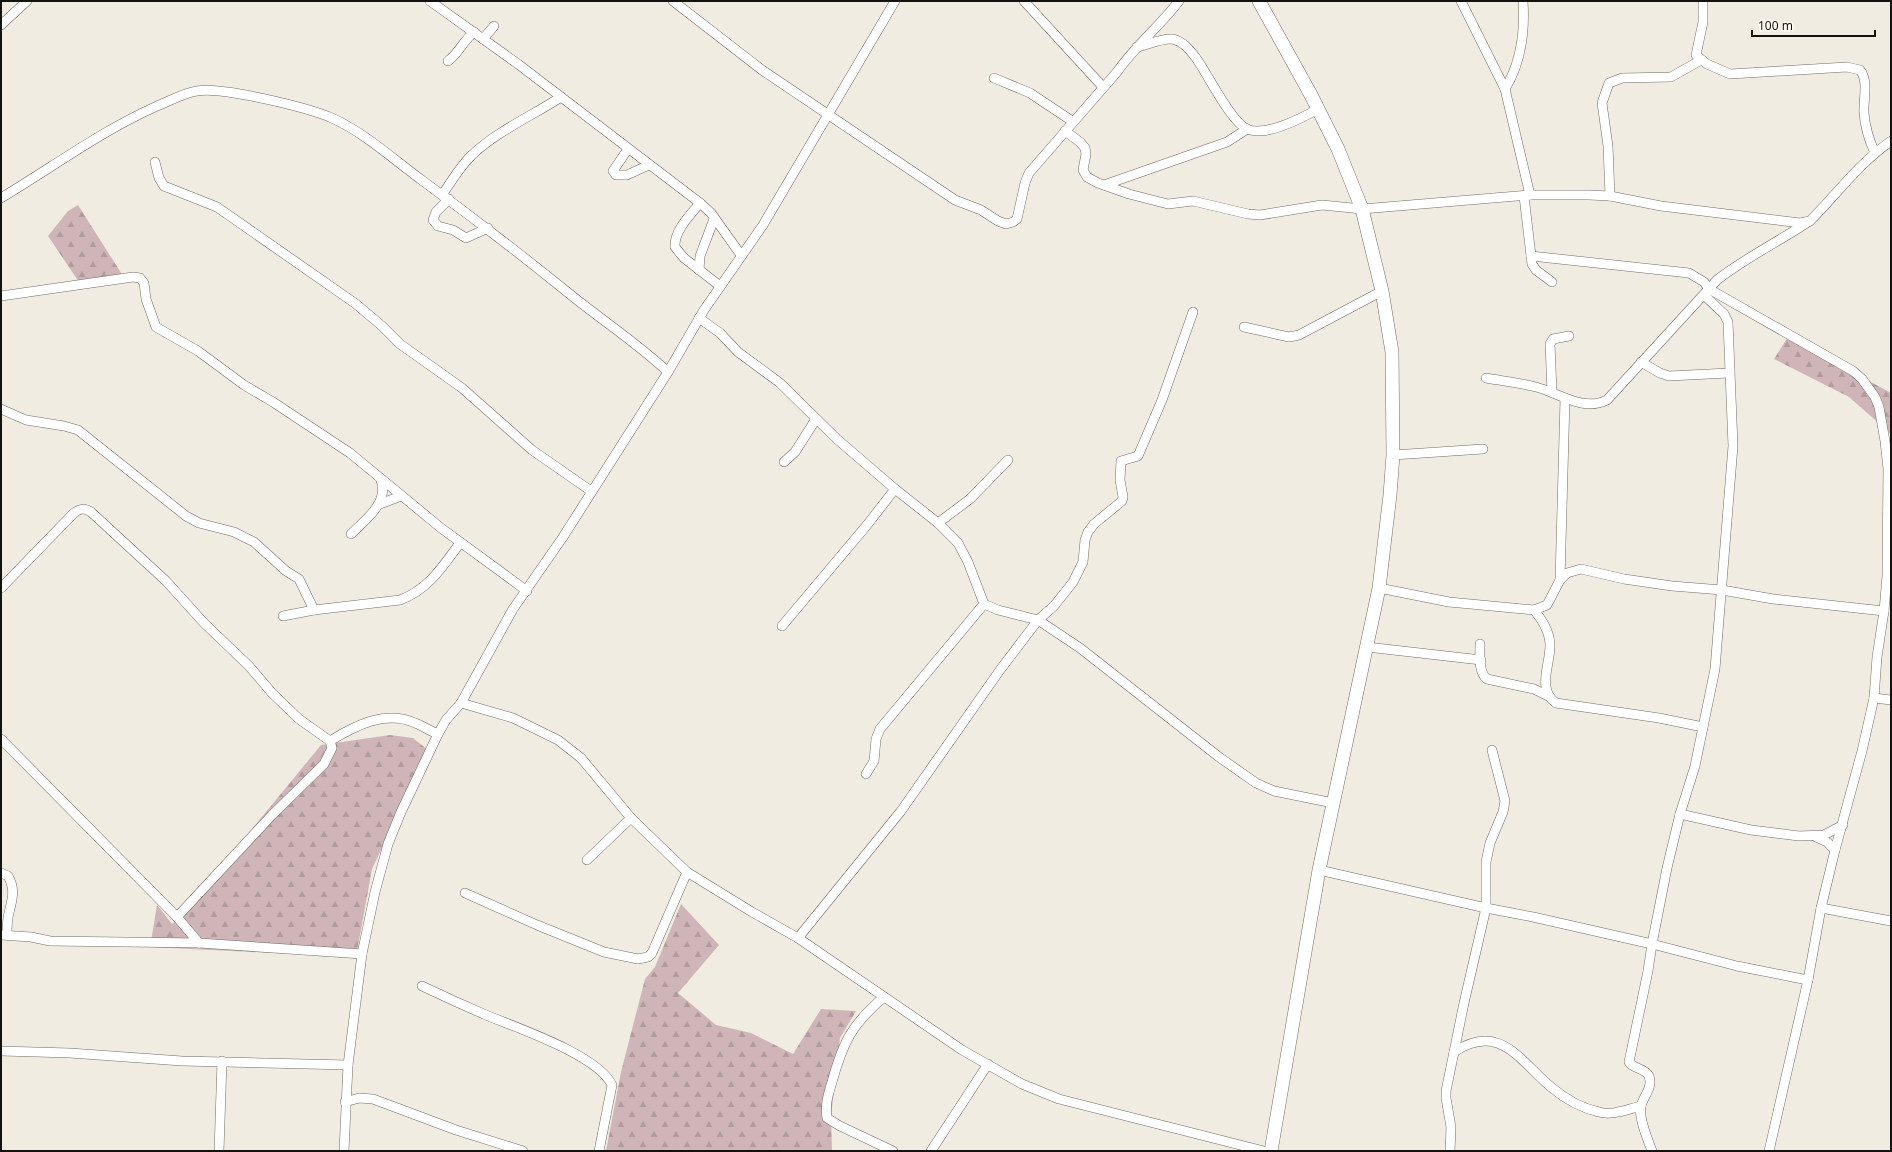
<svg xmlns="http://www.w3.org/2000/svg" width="1892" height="1152" font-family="'Noto Sans',sans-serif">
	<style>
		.forest { fill: url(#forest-firs) }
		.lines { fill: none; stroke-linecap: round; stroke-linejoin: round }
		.street-casing { stroke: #726d65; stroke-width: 10 }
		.secondary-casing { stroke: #726d65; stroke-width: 14 }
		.street { stroke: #fff; stroke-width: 9 }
		.secondary { stroke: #fff; stroke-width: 13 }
	</style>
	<defs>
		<pattern id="forest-firs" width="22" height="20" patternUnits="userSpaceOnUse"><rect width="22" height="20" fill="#cfb5b7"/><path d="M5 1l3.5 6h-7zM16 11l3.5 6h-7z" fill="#b19b9c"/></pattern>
	</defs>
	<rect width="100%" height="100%" fill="#f1ece2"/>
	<!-- forest -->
	<g class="forest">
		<path d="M 78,205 L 123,276 L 79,282 L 48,236 L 68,211 Z"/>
		<path d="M 1788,337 L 1891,393 L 1891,434 L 1849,397 L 1774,359 Z"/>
		<path d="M 390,735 L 413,738 L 428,750 L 372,869 L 356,957 L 150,947 L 157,905 L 172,924 L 178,919 L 321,745 Z"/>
		<path d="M 681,904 L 719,945 L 678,993 L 716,1025 L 751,1033 L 793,1054 L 821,1009 L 856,1011 L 840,1038 L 831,1117 L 832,1151 L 606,1151 L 621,1072 L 645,979 L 655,967 Z"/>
	</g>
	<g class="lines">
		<defs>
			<g id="street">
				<path d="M 430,1 L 518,64 L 700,203 L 711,213 L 741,255"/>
				<path d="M 673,1 L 762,70 L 955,200 L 981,210 L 998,221 L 1006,224 L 1013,222 L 1017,219 L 1025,183 L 1029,173 L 1117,72 C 1135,46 1160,26 1179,1"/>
				<path d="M 1024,1 L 1103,87"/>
				<path d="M 1461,1 L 1505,89 L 1530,195"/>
				<path d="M 1703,1 L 1703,22 L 1696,55 L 1707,64 L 1730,74 L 1847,67 L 1860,70 C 1869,81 1863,100 1864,113 C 1865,127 1869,140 1875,153"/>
				<path d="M 1,25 L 27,1"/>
				<path d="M 483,39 L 494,26"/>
				<path d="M 1137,47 C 1147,45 1162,38 1172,39 C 1183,41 1190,50 1196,58 C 1207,73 1231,122 1247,129 C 1265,137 1302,118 1318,109"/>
				<path d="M 448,61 C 459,53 463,41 474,32"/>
				<path d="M 994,78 L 1030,93 L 1072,121"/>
				<path d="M 1505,89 C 1521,63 1525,31 1523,1"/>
				<path d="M 1065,131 L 1080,142 L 1085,148 L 1086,154 L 1083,170 L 1087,177 L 1098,183 L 1129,194 L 1168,204 L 1193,201 L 1248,214 L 1260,215 L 1322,205 L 1362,209 L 1530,195 L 1589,195 L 1610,196 L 1661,206 L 1800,223 L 1810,221 C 1837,194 1859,163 1891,141"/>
				<path d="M 628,149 L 613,171 L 616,175 L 627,175 L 649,165"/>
				<path d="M 155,162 L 159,178 L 164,186 L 217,207 L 356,304 L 382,326 L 400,344 L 462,388 L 532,450 L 591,491"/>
				<path d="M 1104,185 L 1227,142 L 1247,129"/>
				<path d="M 442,195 C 452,181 460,166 472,155 C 497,131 532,116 561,97"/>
				<path d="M 1524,196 L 1532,264 L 1536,270 L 1552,282"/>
				<path d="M 1610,196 L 1608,146 L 1602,103 L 1609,83 L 1622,78 L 1671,77 L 1701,60"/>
				<path d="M 1,198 C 53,167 101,131 157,106 C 170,101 183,93 197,91 C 221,86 309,108 332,118 C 365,133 393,159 423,181 C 471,216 519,253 566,291 C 600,319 636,342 668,372"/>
				<path d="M 449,199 L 436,212 L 433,220 L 438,226 L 453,230 L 466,238 L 488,228"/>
				<path d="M 700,203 C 690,215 674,231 675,247 L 684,258 L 720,286"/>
				<path d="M 1531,256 L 1689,273 L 1704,282 L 1709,289 L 1853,371 L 1862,379 L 1875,397 L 1879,407 L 1885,441 L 1888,469 L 1887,576 L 1884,611 L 1877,657 L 1874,698 L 1862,751 L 1835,850 L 1821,908 L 1808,980 L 1769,1151"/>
				<path d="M 699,270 L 700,256 L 714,219"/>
				<path d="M 1,296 L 133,277 L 140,278 L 144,283 L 146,299 L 156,327 L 198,351 L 244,385 L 273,402 L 350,453 L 441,528 L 527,591"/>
				<path d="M 699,318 L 720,333 L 738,352 L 780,383 L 838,440 L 895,489 L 938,523 L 958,543 L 968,562 L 984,604 L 998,610 L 1038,620 L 1080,648 L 1219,757 L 1256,783 L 1274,791 L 1333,803"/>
				<path d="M 1244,327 L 1289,337 L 1299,335 L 1382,291"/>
				<path d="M 1641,362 L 1660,373 L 1669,376 L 1729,373"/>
				<path d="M 1486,378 C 1503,381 1520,383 1536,387 C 1559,393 1583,412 1607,400 L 1717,280 C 1745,258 1778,242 1808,222"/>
				<path d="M 1552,392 L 1550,344 L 1553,339 L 1569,336"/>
				<path d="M 1,409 L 26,420 L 64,426 L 78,430 L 186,516 L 199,523 L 234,532 L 254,542 L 286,571 L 299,579 L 314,610"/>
				<path d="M 1393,455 L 1483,449"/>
				<path d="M 784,462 L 795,452 L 816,419"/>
				<path d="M 380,504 L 401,496"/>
				<path d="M 938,523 L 970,499 L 1008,460"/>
				<path d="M 351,534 C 366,519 389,503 381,480"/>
				<path d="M 1560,580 L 1565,399"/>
				<path d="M 1,588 L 74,513 C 81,508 84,508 91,512 L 166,581 L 204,623 L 249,666 L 272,693 L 299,719 L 330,741 L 332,748 L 324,764 L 272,815 L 177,917"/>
				<path d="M 1379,588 L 1449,602 L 1534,610 L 1547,605 L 1560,580 L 1567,573 L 1581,569 L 1624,579 L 1672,586 L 1722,590 L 1773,599 L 1884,611"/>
				<path d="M 1534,610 C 1542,620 1549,630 1550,644 C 1551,663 1536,689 1556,703 L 1659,718 L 1703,727"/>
				<path d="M 283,616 L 314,610 L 400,600 C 428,590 443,566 460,543"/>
				<path d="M 782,626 L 867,525 L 895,489"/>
				<path d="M 1480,644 C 1480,654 1478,673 1487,679 L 1534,689 L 1548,696"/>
				<path d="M 1367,647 L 1481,660"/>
				<path d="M 1874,698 L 1891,700"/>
				<path d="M 461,703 L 513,718 L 558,740 L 581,758 L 631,818 L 687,872 L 752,912 L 798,938 L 962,1050 L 1022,1084 L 1059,1099 L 1264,1151"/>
				<path d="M 1,739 L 177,917 L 199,943"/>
				<path d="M 330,741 C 356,725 385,710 415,723 C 423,726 430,731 438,734"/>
				<path d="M 866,774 L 874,761 L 876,739 L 880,729 L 984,604"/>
				<path d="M 1680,814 L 1751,830 L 1799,836 L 1824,835 L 1843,825"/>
				<path d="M 1816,837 L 1827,842 L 1835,850"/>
				<path d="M 587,860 L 631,818"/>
				<path d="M 1319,870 L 1486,908 L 1533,917 L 1652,944 L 1737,966 L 1808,980"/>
				<path d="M 1,873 L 8,876 C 16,890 12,899 9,913 C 7,920 7,928 7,935"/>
				<path d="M 465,893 L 537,925 L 604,952 L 638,959 L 648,957 L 652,953 L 687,872"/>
				<path d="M 1821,908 L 1891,921"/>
				<path d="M 1,935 L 31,937 L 50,941 L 199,943 L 362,954"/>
				<path d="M 798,938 L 901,811 L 1000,670 L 1038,620 L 1054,606 L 1073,582 L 1083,562 L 1085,540 L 1088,532 L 1094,524 L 1122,501 L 1123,497 L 1120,480 L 1121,461 L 1138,456 L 1162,400 L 1193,312"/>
				<path d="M 422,986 C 443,996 465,1006 486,1015 C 517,1028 598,1055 612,1085 L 599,1151"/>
				<path d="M 884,997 C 852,1024 843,1042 832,1082 C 828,1095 825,1104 827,1118 L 840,1126 L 893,1151"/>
				<path d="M 1,1051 L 70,1053 L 182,1061 L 348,1065"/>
				<path d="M 1454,1052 C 1500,1022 1519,1060 1551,1087 C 1564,1098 1581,1108 1599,1112 C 1612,1116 1628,1109 1641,1106"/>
				<path d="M 345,1102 L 359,1098 L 373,1099 L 456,1130 L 523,1151"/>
				<path d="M 219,1151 L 222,1061"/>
				<path d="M 344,1151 L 348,1065 L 362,954 L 375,892 L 388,844 L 401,812 L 438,734 L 446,720 L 461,703 L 513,609 L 563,537 L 668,372 L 704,310 L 763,225 L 895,1"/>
				<path d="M 931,1151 L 988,1064"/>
				<path d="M 1450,1151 L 1451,1127 L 1446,1098 L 1446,1091 L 1464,1003 L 1486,908 L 1486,862 L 1490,843 L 1503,812 L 1505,801 L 1492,750"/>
				<path d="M 1652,1151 C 1648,1140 1638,1117 1641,1106 C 1644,1095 1653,1088 1649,1076 C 1645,1068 1633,1069 1629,1062 L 1648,971 L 1652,944 L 1667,868 L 1680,814 L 1695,766 L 1715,669 L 1733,446 L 1728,322 L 1724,314 L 1704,295"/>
			</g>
			<path id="secondary" d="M 1259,1 L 1311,95 L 1338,149 L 1362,209 L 1382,291 L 1392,352 L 1393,455 L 1390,495 L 1379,588 L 1319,870 L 1271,1151"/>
		</defs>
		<!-- street casing -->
		<use href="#street" class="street-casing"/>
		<!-- secondary casing -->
		<use href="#secondary" class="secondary-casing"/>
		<!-- street -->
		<use href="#street" class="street"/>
		<!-- secondary -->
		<use href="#secondary" class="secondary"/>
	</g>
	<!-- border -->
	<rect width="1892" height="1152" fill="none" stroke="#14120f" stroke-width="4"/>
	<!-- scale -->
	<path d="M1752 30v6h123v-6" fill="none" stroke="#14120f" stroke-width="2"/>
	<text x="1758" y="30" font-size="12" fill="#14120f" stroke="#fff9f0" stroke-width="3" paint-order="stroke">100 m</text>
</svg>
